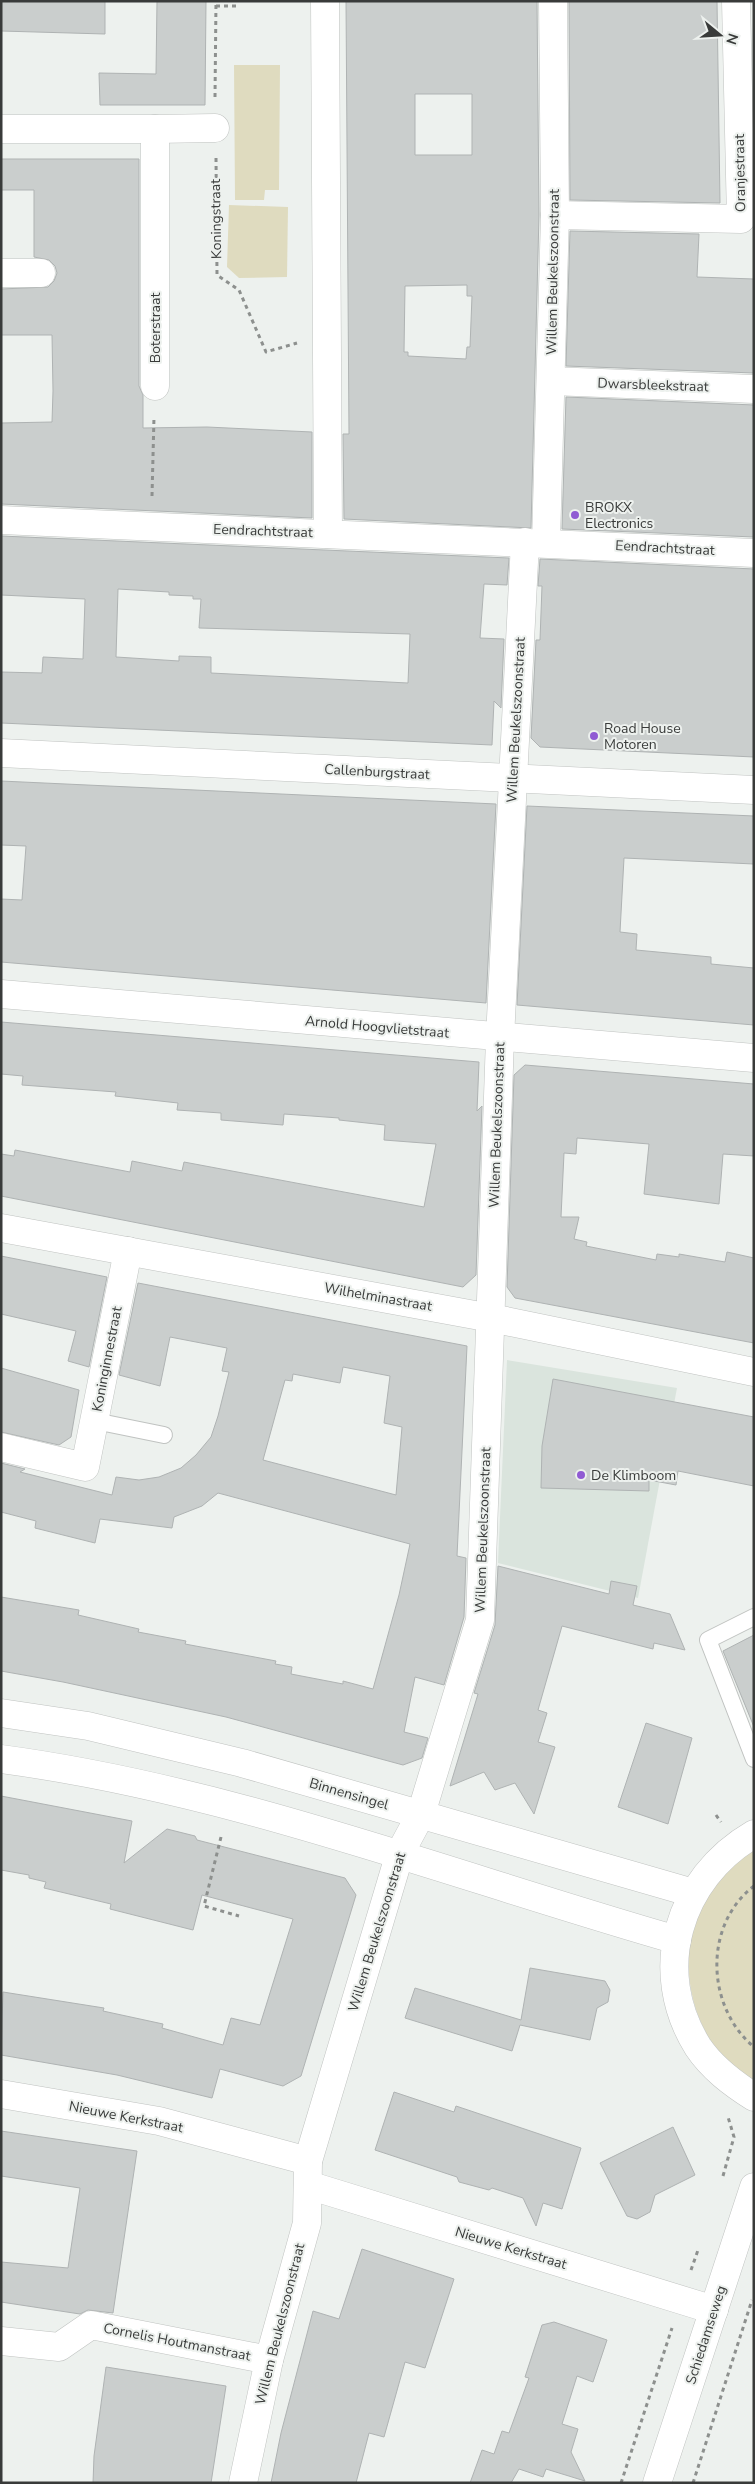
<svg xmlns="http://www.w3.org/2000/svg" width="755" height="2484" font-family="'Nunito Sans',sans-serif">
	<style>
		.built { fill: #dae4dd }
		.green { fill: #dfdbbf }
		.building { fill: #cacecd; stroke: #afb3b3; fill-rule: evenodd }
		.lines { fill: none; stroke-linecap: round; stroke-linejoin: round }
		.service-casing { stroke: #c0c3c1; stroke-width: 18 }
		.minor-casing { stroke: #c0c3c1; stroke-width: 29 }
		.tertiary-casing { stroke: #c0c3c1; stroke-width: 29 }
		.path { stroke: #8d908e; stroke-width: 3; stroke-dasharray: 4 4; stroke-linecap: butt }
		.service { stroke: #fff; stroke-width: 16 }
		.minor { stroke: #fff; stroke-width: 28 }
		.tertiary { stroke: #fff; stroke-width: 28 }
		.poi-dot { fill: #905bd3; stroke: #edf1ee; stroke-width: 2 }
		.labels { text-anchor: middle; dominant-baseline: central; stroke-width: 4; stroke-linejoin: round; paint-order: stroke }
		.street-label { font-size: 14px; fill: #393b3a; stroke: #edf1ee }
		.poi-label { font-size: 14px; fill: #393b3a; stroke: #edf1ee; text-anchor: start }
	</style>
	<rect width="100%" height="100%" fill="#edf1ee"/>
	<!-- built -->
	<path class="built" d="M 507,1360 L 677,1388 L 638,1598 L 498,1563 Z"/>
	<!-- green -->
	<g class="green">
		<path d="M 234,65 L 280,65 L 279,190 L 265,190 L 264,200 L 235,200 Z"/>
		<path d="M 229,205 L 288,207 L 287,277 L 239,278 L 227,267 Z"/>
		<path d="M 754,1850 L 754,2082 C 738,2070 723,2059 712,2043 C 679,1992 679,1919 724,1873 C 732,1865 744,1857 754,1850 Z"/>
	</g>
	<!-- building -->
	<g class="building">
		<path d="M 1,1 L 105,1 L 105,34 L 1,31 Z"/>
		<path d="M 157,1 L 206,1 L 205,105 L 100,105 L 99,73 L 156,74 Z"/>
		<path d="M 346,1 L 537,1 L 539,215 L 531,528 L 344,519 L 343,434 L 349,434 ZM 415,94 L 472,94 L 472,155 L 415,155 ZM 467,285 L 467,296 L 472,296 L 470,347 L 467,347 L 466,359 L 408,356 L 408,352 L 404,352 L 405,286 Z"/>
		<path d="M 569,1 L 717,1 L 720,203 L 570,200 Z"/>
		<path d="M 1,159 L 139,159 L 139,386 L 143,395 L 143,428 L 207,427 L 312,432 L 312,518 L 1,504 L 1,423 L 52,422 L 53,391 L 52,335 L 1,335 L 1,289 L 48,287 L 54,281 L 57,273 L 55,266 L 49,260 L 34,257 L 34,190 L 1,190 Z"/>
		<path d="M 570,231 L 699,234 L 697,277 L 754,279 L 754,373 L 566,366 Z"/>
		<path d="M 566,397 L 754,405 L 754,537 L 562,529 Z"/>
		<path d="M 1,536 L 509,558 L 507,585 L 484,584 L 480,638 L 504,639 L 501,708 L 494,701 L 492,745 L 1,723 L 1,672 L 42,673 L 43,657 L 83,659 L 85,599 L 1,595 ZM 118,589 L 169,592 L 169,595 L 193,596 L 193,599 L 201,599 L 199,628 L 410,634 L 408,683 L 211,673 L 211,657 L 179,656 L 179,661 L 116,657 Z"/>
		<path d="M 540,559 L 754,569 L 754,757 L 540,747 L 531,738 L 536,640 L 540,640 L 542,586 L 538,586 Z"/>
		<path d="M 1,781 L 496,804 L 486,1003 L 1,962 L 1,899 L 22,900 L 26,846 L 1,845 Z"/>
		<path d="M 527,806 L 754,816 L 754,864 L 624,858 L 620,932 L 637,934 L 636,950 L 711,957 L 711,964 L 754,968 L 754,1025 L 517,1005 Z"/>
		<path d="M 1,1022 L 479,1062 L 477,1111 L 482,1106 L 476,1275 L 463,1287 L 1,1196 L 1,1154 L 14,1156 L 15,1150 L 130,1172 L 132,1161 L 182,1171 L 184,1162 L 424,1207 L 436,1144 L 384,1140 L 385,1125 L 339,1120 L 339,1118 L 284,1114 L 283,1125 L 221,1120 L 221,1113 L 177,1110 L 178,1103 L 115,1096 L 116,1092 L 22,1085 L 23,1076 L 1,1074 Z"/>
		<path d="M 525,1065 L 754,1084 L 754,1156 L 723,1154 L 719,1204 L 644,1194 L 649,1144 L 577,1138 L 576,1154 L 564,1153 L 561,1217 L 579,1217 L 574,1239 L 587,1242 L 586,1246 L 656,1260 L 657,1254 L 679,1257 L 679,1254 L 725,1262 L 727,1252 L 754,1258 L 754,1343 L 515,1298 L 507,1287 L 514,1075 Z"/>
		<path d="M 1,1256 L 107,1277 L 89,1367 L 68,1361 L 76,1331 L 1,1314 Z"/>
		<path d="M 138,1283 L 467,1346 L 457,1556 L 466,1558 L 464,1617 L 444,1685 L 415,1677 L 404,1732 L 428,1738 L 422,1758 L 403,1765 L 226,1717 L 63,1682 L 1,1671 L 1,1597 L 79,1610 L 78,1615 L 139,1629 L 138,1632 L 186,1641 L 185,1644 L 276,1661 L 275,1664 L 292,1667 L 291,1674 L 343,1684 L 343,1681 L 373,1689 L 399,1595 L 410,1544 L 218,1493 L 202,1506 L 174,1517 L 172,1528 L 100,1519 L 95,1543 L 35,1528 L 36,1521 L 1,1512 L 1,1463 L 25,1469 L 20,1472 L 112,1495 L 116,1477 L 139,1480 L 159,1477 L 181,1468 L 196,1455 L 211,1437 L 218,1416 L 229,1372 L 222,1371 L 227,1348 L 170,1337 L 160,1386 L 119,1375 ZM 343,1367 L 390,1376 L 384,1423 L 402,1427 L 396,1495 L 263,1460 L 285,1380 L 292,1381 L 293,1374 L 340,1383 Z"/>
		<path d="M 1,1368 L 79,1390 L 71,1437 L 59,1445 L 1,1432 Z"/>
		<path d="M 553,1379 L 754,1417 L 754,1486 L 678,1471 L 676,1485 L 649,1480 L 649,1491 L 541,1488 L 542,1446 Z"/>
		<path d="M 498,1566 L 609,1594 L 611,1581 L 637,1586 L 633,1605 L 670,1614 L 685,1650 L 654,1643 L 653,1649 L 562,1626 L 538,1710 L 547,1713 L 538,1742 L 555,1747 L 534,1814 L 515,1783 L 495,1790 L 484,1772 L 450,1786 L 478,1694 L 474,1693 L 495,1625 Z"/>
		<path d="M 754,1635 L 754,1727 L 723,1651 Z"/>
		<path d="M 646,1723 L 692,1738 L 668,1824 L 618,1807 Z"/>
		<path d="M 1,1796 L 132,1821 L 124,1863 L 167,1829 L 195,1836 L 197,1840 L 345,1878 L 356,1895 L 301,2076 L 283,2086 L 220,2069 L 212,2098 L 117,2075 L 1,2055 L 3,1992 L 104,2008 L 103,2011 L 163,2024 L 162,2028 L 223,2045 L 231,2018 L 260,2025 L 293,1919 L 202,1895 L 193,1930 L 110,1909 L 111,1904 L 44,1888 L 46,1882 L 29,1878 L 29,1875 L 1,1870 Z"/>
		<path d="M 530,1968 L 605,1981 L 610,1990 L 608,2002 L 597,2008 L 590,2040 L 520,2025 L 512,2051 L 405,2018 L 415,1988 L 521,2020 Z"/>
		<path d="M 394,2092 L 454,2112 L 456,2106 L 581,2148 L 562,2209 L 543,2203 L 536,2226 L 523,2198 L 492,2188 L 489,2190 L 459,2182 L 457,2177 L 375,2150 Z"/>
		<path d="M 673,2127 L 695,2175 L 655,2195 L 650,2212 L 637,2219 L 627,2216 L 600,2163 Z"/>
		<path d="M 1,2131 L 137,2151 L 113,2313 L 88,2310 L 80,2314 L 1,2302 L 1,2262 L 68,2268 L 80,2188 L 1,2176 Z"/>
		<path d="M 362,2249 L 454,2279 L 425,2368 L 405,2362 L 384,2437 L 369,2433 L 356,2483 L 271,2483 L 281,2433 L 313,2311 L 339,2319 Z"/>
		<path d="M 554,2322 L 607,2340 L 593,2382 L 577,2376 L 562,2424 L 578,2429 L 571,2452 L 585,2481 L 546,2469 L 543,2477 L 519,2469 L 511,2483 L 470,2483 L 482,2450 L 494,2454 L 502,2431 L 509,2433 L 529,2378 L 525,2377 L 542,2325 Z"/>
		<path d="M 106,2367 L 226,2386 L 211,2483 L 93,2483 L 94,2456 Z"/>
	</g>
	<g class="lines">
		<defs>
			<g id="service">
				<path d="M 95,1421 L 164,1435"/>
				<path d="M 754,1617 L 708,1640 L 754,1759"/>
			</g>
			<g id="minor">
				<path d="M 325,1 L 328,534"/>
				<path d="M 1,129 L 155,129 L 155,386"/>
				<path d="M 155,129 L 215,128"/>
				<path d="M 555,215 L 741,219 L 736,1"/>
				<path d="M 1,273 L 41,273"/>
				<path d="M 551,381 L 754,389"/>
				<path d="M 1,520 L 754,553"/>
				<path d="M 546,542 L 555,215 L 553,1"/>
				<path d="M 1,753 L 754,790"/>
				<path d="M 1,994 L 754,1058"/>
				<path d="M 1,1228 L 491,1318 L 754,1372"/>
				<path d="M 1,1447 L 85,1467 L 128,1251"/>
				<path d="M 1,1713 L 88,1726 L 242,1763 L 693,1893"/>
				<path d="M 1,1759 C 233,1790 453,1876 677,1940"/>
				<path d="M 1,2094 L 159,2121 L 308,2161"/>
				<path d="M 308,2185 L 714,2310"/>
				<path d="M 1,2341 L 59,2347 L 91,2325 L 269,2360"/>
				<path d="M 243,2483 L 269,2360 L 307,2223 L 308,2161 L 400,1853 L 421,1814 L 480,1620 L 500,1038 L 525,542"/>
				<path d="M 657,2483 L 754,2187"/>
			</g>
			<path id="tertiary" d="M 754,1834 C 678,1878 650,1971 698,2047 C 712,2068 732,2083 754,2097"/>
		</defs>
		<!-- service casing -->
		<use href="#service" class="service-casing"/>
		<!-- minor casing -->
		<use href="#minor" class="minor-casing"/>
		<!-- tertiary casing -->
		<use href="#tertiary" class="tertiary-casing"/>
		<!-- path -->
		<g class="path">
			<path d="M 216,6 L 238,6"/>
			<path d="M 215,97 L 216,1"/>
			<path d="M 216,158 L 217,275 L 239,290 L 266,352 L 297,343"/>
			<path d="M 152,496 L 154,417"/>
			<path d="M 716,1815 L 721,1822"/>
			<path d="M 221,1837 L 204,1906 L 239,1916"/>
			<path d="M 754,1886 C 703,1925 706,2007 754,2047"/>
			<path d="M 723,2176 L 734,2137 L 728,2117"/>
			<path d="M 691,2270 L 698,2250"/>
			<path d="M 621,2483 L 672,2328"/>
			<path d="M 693,2483 L 752,2300"/>
		</g>
		<!-- service -->
		<use href="#service" class="service"/>
		<!-- minor -->
		<use href="#minor" class="minor"/>
		<!-- tertiary -->
		<use href="#tertiary" class="tertiary"/>
	</g>
	<!-- markers -->
	<g class="poi-dot">
		<circle cx="575" cy="515" r="5"/>
		<circle cx="594" cy="736" r="5"/>
		<circle cx="581" cy="1475" r="5"/>
	</g>
	<g class="labels">
		<!-- street labels -->
		<g class="street-label">
			<text transform="translate(740 173) rotate(-91)">Oranjestraat</text>
			<text transform="translate(216 219) rotate(-91)">Koningstraat</text>
			<text transform="translate(553 272) rotate(-89)">Willem Beukelszoonstraat</text>
			<text transform="translate(155 328) rotate(-90)">Boterstraat</text>
			<text transform="translate(653 385) rotate(2)">Dwarsbleekstraat</text>
			<text transform="translate(263 531) rotate(2)">Eendrachtstraat</text>
			<text transform="translate(665 548) rotate(3)">Eendrachtstraat</text>
			<text transform="translate(516 720) rotate(-87)">Willem Beukelszoonstraat</text>
			<text transform="translate(377 772) rotate(3)">Callenburgstraat</text>
			<text transform="translate(377 1027) rotate(5)">Arnold Hoogvlietstraat</text>
			<text transform="translate(497 1125) rotate(-88)">Willem Beukelszoonstraat</text>
			<text transform="translate(378 1297) rotate(10)">Wilhelminastraat</text>
			<text transform="translate(107 1359) rotate(-79)">Koninginnestraat</text>
			<text transform="translate(483 1530) rotate(-88)">Willem Beukelszoonstraat</text>
			<text transform="translate(349 1794) rotate(16)">Binnensingel</text>
			<text transform="translate(377 1932) rotate(-73)">Willem Beukelszoonstraat</text>
			<text transform="translate(126 2117) rotate(11)">Nieuwe Kerkstraat</text>
			<text transform="translate(511 2248) rotate(17)">Nieuwe Kerkstraat</text>
			<text transform="translate(280 2324) rotate(-76)">Willem Beukelszoonstraat</text>
			<text transform="translate(706 2335) rotate(-72)">Schiedamseweg</text>
			<text transform="translate(177 2342) rotate(11)">Cornelis Houtmanstraat</text>
		</g>
		<!-- poi labels -->
		<g class="poi-label">
			<text x="585" y="507">BROKX<tspan x="585" dy="16">Electronics</tspan></text>
			<text x="604" y="728">Road House<tspan x="604" dy="16">Motoren</tspan></text>
			<text x="591" y="1475">De Klimboom</text>
		</g>
	</g>
	<!-- border -->
	<rect width="755" height="2484" fill="none" stroke="#393b3a" stroke-width="5"/>
	<!-- north arrow -->
	<g transform="translate(720 35) rotate(108)" stroke="#edf1ee" stroke-width="4" paint-order="stroke">
	<path d="M0-4L9 19L0 12L-9 19Z" fill="#393b3a"/>
	<text y="-8" font-size="14" font-weight="bold" text-anchor="middle" fill="#393b3a">N</text>
	</g>
</svg>
